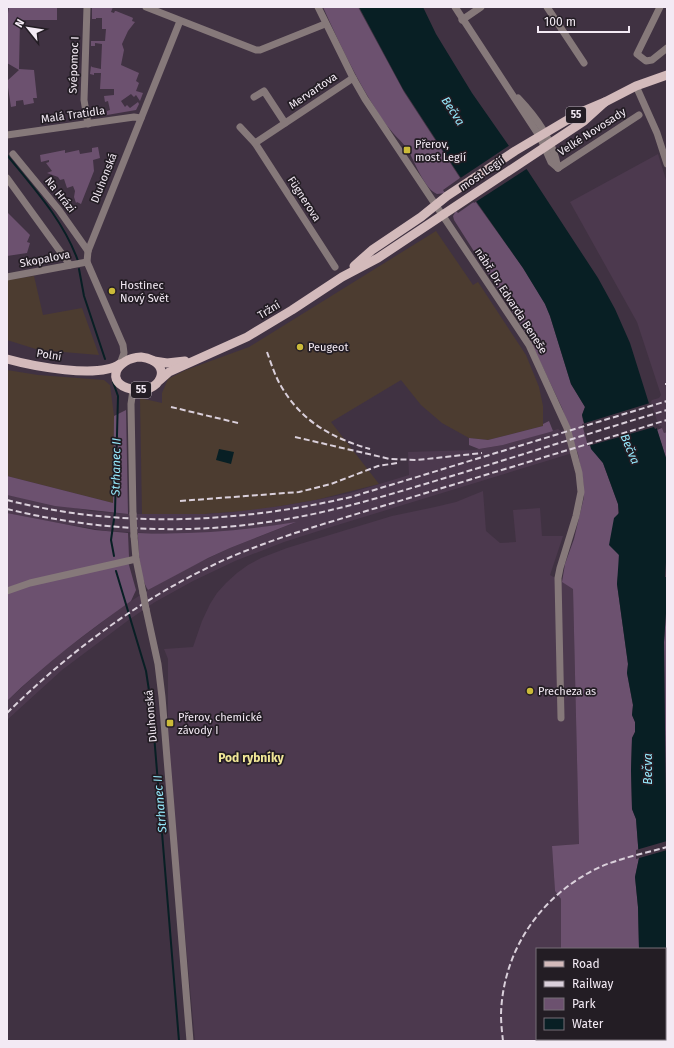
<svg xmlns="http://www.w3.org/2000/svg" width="674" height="1048" font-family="'Fira Sans',sans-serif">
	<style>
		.commercial { fill: #4c3c30 }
		.built { fill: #4c394e }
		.green { fill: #6c516f }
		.water { fill: #081f24 }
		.pier { fill: #403242 }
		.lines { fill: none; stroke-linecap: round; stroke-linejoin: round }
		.stream { stroke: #081f24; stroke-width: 2 }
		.minor { stroke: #86797a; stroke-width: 7 }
		.major { stroke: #d3babb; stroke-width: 9 }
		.rail { stroke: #dad0db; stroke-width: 2; stroke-dasharray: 6 3; stroke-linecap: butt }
		.minor-bridge { stroke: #86797a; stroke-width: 7 }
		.poi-dot { fill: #cbba39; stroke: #231d24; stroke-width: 1.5 }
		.labels { text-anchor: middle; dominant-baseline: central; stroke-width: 3.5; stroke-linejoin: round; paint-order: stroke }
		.shield { fill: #231d24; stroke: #b5acb6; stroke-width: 1 }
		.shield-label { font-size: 10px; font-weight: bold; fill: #f3eaf4 }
		.street-label { font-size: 11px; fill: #f3eaf4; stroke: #231d24 }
		.poi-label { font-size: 11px; fill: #f3eaf4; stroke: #231d24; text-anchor: start }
		.water-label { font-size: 12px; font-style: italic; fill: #95e9fc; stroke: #231d24 }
		.neighbourhood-label { font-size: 12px; font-weight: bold; fill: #f1e797; stroke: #231d24 }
	</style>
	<rect width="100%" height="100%" fill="#403242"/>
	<!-- commercial -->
	<g class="commercial">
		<path d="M 436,231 L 473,285 L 478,282 L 526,355 L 539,387 L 543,406 L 543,426 L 488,440 L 469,438 L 442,423 L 421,405 L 401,380 L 331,422 L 379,484 L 316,500 L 258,510 L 205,514 L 142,514 L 140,398 L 162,403 L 162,393 L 168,379 L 186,370 L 249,347 Z"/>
		<path d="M 34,276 L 43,315 L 82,308 L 99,355 L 39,350 L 7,340 L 7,280 Z"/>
		<path d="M 7,370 L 38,375 L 104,380 L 110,385 L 114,416 L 113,503 L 7,476 Z"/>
	</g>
	<!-- built -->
	<g class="built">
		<path d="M 658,154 L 667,183 L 667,432 L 664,433 L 661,426 L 331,527 L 284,542 L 235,561 L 193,581 L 155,602 L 130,619 L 62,670 L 7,720 L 7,701 L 53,659 L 122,607 L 148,590 L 187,568 L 230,548 L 294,523 L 236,531 L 194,534 L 146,533 L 107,531 L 52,522 L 7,513 L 7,495 L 91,511 L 128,514 L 205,514 L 233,512 L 281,506 L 316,500 L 350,493 L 409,475 L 408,452 L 474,450 L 503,445 L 558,429 L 561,431 L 650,403 L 652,400 L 659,398 L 661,395 L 637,322 L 570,202 Z"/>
		<path d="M 483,491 L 486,531 L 500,543 L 516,542 L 513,510 L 540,508 L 542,536 L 563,536 L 550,575 L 573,588 L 579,844 L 552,846 L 555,891 L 561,899 L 561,949 L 537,949 L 537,1039 L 550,1039 L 550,1041 L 195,1041 L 168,753 L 168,659 L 164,649 L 193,647 L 202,621 L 210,604 L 217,593 L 226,583 L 237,573 L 248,565 L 261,558 L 287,548 L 392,516 L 435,507 L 456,502 Z"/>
	</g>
	<!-- green -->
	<g class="green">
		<path d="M 9,7 L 57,7 L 57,20 L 20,20 L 19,69 L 34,70 L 37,98 L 33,98 L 34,103 L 24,105 L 23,100 L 16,101 L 16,106 L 11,107 L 7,81 L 19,70 L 7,63 L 7,20 Z"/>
		<path d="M 92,7 L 113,7 L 111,12 L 114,13 L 115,11 L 116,11 L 131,17 L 133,18 L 132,21 L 135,22 L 128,31 L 122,44 L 124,50 L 121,65 L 139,73 L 136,81 L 139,83 L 136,91 L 143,93 L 140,101 L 136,95 L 134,97 L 131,94 L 121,101 L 125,107 L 127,105 L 130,108 L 138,102 L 139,104 L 136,110 L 107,115 L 107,111 L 110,110 L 108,101 L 105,102 L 104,96 L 114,95 L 114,89 L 100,89 L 101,73 L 94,73 L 94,75 L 90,74 L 91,66 L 92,67 L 101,69 L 101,66 L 102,44 L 95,43 L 95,46 L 91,46 L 91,41 L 105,41 L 106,29 L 102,29 L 102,18 L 96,18 L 96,19 L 92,19 Z"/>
		<path d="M 323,7 L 358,7 L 404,92 L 460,178 L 443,190 L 445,193 L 437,194 C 425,189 416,165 410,154 C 406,145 399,140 393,133 C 384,123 377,111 370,100 C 352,70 337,38 323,7 Z"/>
		<path d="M 98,147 L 100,158 L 93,160 L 94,171 L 81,204 L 77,202 L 76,203 L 74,197 L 75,191 L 73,186 L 67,188 L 64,179 L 60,180 L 58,177 L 47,173 L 52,171 L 46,163 L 49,162 L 49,160 L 41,162 L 40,155 L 65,150 L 65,153 L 79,150 L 80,154 L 92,152 L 92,148 Z"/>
		<path d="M 475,201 L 523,268 L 545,304 L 550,316 L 571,384 L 585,407 L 582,415 L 583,421 L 599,458 L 603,463 L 618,504 L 619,567 L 617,584 L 628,664 L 627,673 L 633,705 L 632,715 L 635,722 L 635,732 L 632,738 L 631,770 L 632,809 L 636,819 L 639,858 L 635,877 L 638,907 L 639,949 L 561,949 L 561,899 L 555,891 L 552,846 L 579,844 L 573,589 L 562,582 L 565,564 L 574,539 L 584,497 L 583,480 L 578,454 L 562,408 L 528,336 L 454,220 L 453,216 L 456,211 L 458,213 Z"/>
		<path d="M 7,212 L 30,235 L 27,242 L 30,243 L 27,253 L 7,256 Z"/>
		<path d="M 126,410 L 128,514 L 55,506 L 7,495 L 7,476 L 113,503 L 114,416 Z"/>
		<path d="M 549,421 L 553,431 L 550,432 L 503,445 L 479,449 L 469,445 L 469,438 L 488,440 L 543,426 L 543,424 Z"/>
		<path d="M 662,428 L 664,433 L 667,432 L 667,461 L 657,430 Z"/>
		<path d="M 7,513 L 95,530 L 128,533 L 129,557 L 127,558 L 136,590 L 131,601 C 87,632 45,664 7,701 Z"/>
		<path d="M 296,522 L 230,548 L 208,558 L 148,590 C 140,578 138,548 138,533 C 191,535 243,531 296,522 Z"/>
		<path d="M 667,598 L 667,897 L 664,642 Z"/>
		<path d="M 667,979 L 667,1041 L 658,1041 L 659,1039 L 665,1039 L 665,1004 Z"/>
		<path d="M 550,1039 L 634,1039 L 633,1041 L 550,1041 Z"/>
	</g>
	<!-- water -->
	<g class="water">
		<path d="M 359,7 L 423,7 L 436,34 L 472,93 L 509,146 L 528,171 L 598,278 L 615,309 L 630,343 L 667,461 L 667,547 L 665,577 L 667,577 L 667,598 L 664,642 L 667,897 L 667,979 L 665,1004 L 665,949 L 639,949 L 638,907 L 635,877 L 639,858 L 636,819 L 632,809 L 631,770 L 632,738 L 635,732 L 635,722 L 632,715 L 633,705 L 627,673 L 628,664 L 617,584 L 619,555 L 609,545 L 614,518 L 619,513 L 618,504 L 603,463 L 591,449 L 582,415 L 585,407 L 571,384 L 550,316 L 545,304 L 523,268 L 476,201 L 403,89 Z"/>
		<path d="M 219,449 L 234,452 L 231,464 L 216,460 Z"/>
	</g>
	<!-- pier -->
	<g class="pier">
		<path d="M 510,145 L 528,168 L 474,203 L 459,179 Z"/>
		<path d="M 651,402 L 659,427 L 655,429 L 654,427 L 588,446 L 582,424 L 650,403 Z"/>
		<path d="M 667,841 L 667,850 L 636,859 L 636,850 Z"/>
	</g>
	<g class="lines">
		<!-- stream -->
		<g class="stream">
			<path d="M 7,155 C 33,187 64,221 78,261"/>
			<path d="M 79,269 L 84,296 L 105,359"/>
			<path d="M 113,382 L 118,396 L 115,512 L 111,540 L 114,556"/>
			<path d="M 116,571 L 146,671 L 152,710 L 179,1041"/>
		</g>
		<!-- minor -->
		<g class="minor">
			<path d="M 87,7 L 84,100 L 88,124"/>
			<path d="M 146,7 L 256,50 L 260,50 L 325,24"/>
			<path d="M 318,7 L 353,78 L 365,99 L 529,345 L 567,428 L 579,473 L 581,492 L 576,516 L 560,568 L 558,578 L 561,718"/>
			<path d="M 455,7 L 540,137 L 551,162 L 558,168"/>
			<path d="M 547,7 L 584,63"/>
			<path d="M 660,7 L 637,54 L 646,61 L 652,60 L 667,48"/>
			<path d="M 462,20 L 481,7"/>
			<path d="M 636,86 L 657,133 L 667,164"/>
			<path d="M 254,97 L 264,91 L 285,123"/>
			<path d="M 518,98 C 537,118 553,140 558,168"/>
			<path d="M 240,127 L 255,143 L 335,267"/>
			<path d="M 7,135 L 134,117 L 141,118"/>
			<path d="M 255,143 L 353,78"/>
			<path d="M 13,154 L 59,210 L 88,251"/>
			<path d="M 558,168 L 639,115"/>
			<path d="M 7,178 L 70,265"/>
			<path d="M 7,277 L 87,262"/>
			<path d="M 120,364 L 124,353 L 123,345 L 87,262 L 88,251 L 180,21"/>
			<path d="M 133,514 L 131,404 L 133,390"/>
			<path d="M 134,536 L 136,559 L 143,593"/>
			<path d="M 7,591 L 30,583 L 136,559"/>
			<path d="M 146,609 L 158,664 L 162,697 L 190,1041"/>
		</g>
		<!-- major -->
		<g class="major">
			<path d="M 354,266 L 372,250 L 421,217 L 447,196 L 515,151 L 579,113 L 605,102 L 636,86 L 667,75"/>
			<path d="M 141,357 C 177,362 160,397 131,389 C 104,383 116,358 141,357 Z"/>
			<path d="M 7,359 C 32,366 99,379 120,364"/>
			<path d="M 154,361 L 167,363 L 185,361"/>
			<path d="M 160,380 L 169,372 L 247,337 L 292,310 L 342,277 L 378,258 L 584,121 L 605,102"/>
		</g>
		<!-- rail -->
		<g class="rail">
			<path d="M 267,352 C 271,363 275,376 281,386 C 302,422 332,438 370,449"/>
			<path d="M 665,384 L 667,384"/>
			<path d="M 171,407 L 238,423"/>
			<path d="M 295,437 L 390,459 L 417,460 L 482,453"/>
			<path d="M 7,500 C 120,529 238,523 351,497 L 667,401"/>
			<path d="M 180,501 L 299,492 L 331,484 L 378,466 L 397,463"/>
			<path d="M 7,509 C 89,529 176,535 261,523 C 324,515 385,496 445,478 C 519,456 593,432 667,410"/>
			<path d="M 7,713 C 73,648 148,593 233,556 C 264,543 297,532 330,522 L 667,420"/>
			<path d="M 503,1041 C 502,1032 501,1023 501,1014 C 503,949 542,894 600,867 C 621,858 645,853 667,847"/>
		</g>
		<!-- minor-bridge -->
		<g class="minor-bridge">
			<path d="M 133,514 L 134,536"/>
			<path d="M 143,593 L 146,609"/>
		</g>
	</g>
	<!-- markers -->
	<g class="poi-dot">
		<rect x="403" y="146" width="8" height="8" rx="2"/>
		<circle cx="112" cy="291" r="4"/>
		<circle cx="300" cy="347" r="4"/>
		<circle cx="530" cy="691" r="4"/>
		<rect x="166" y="719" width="8" height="8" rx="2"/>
	</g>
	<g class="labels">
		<!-- shield labels -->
		<g class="shield">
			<rect x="566" y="107" width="20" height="16" rx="3"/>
			<rect x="131" y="382" width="20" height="16" rx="3"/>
		</g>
		<g class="shield-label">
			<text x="576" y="115">55</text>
			<text x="141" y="390">55</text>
		</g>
		<!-- street labels -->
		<g class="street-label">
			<text transform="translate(74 65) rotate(-88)">Svépomoc I</text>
			<text transform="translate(313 91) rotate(-34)">Mervartova</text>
			<text transform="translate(73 115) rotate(-8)">Malá Tratidla</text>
			<text transform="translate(592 132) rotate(-33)">Velké Novosady</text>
			<text transform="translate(482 174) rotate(-34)">most Legií</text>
			<text transform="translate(104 178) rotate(-68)">Dluhonská</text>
			<text transform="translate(60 195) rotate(52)">Na Hrázi</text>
			<text transform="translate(304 199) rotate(57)">Fügnerova</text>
			<text transform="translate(45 259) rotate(-11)">Skopalova</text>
			<text transform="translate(511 301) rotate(57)">nábř. Dr. Edvarda Beneše</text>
			<text transform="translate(269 310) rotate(-31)">Tržní</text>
			<text transform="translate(49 355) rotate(9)">Polní</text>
			<text transform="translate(151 716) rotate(-95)">Dluhonská</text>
		</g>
		<!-- poi labels -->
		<g class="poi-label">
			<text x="415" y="144">Přerov,<tspan x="415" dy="13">most Legií</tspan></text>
			<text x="120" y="285">Hostinec<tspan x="120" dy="13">Nový Svět</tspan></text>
			<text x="308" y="347">Peugeot</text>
			<text x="538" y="691">Precheza as</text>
			<text x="178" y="717">Přerov, chemické<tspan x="178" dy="13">závody I</tspan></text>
		</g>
		<!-- water labels -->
		<g class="water-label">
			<text transform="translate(453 111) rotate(57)">Bečva</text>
			<text transform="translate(630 449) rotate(67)">Bečva</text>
			<text transform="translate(116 467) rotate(-89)">Strhanec II</text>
			<text transform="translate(648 769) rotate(-90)">Bečva</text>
			<text transform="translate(160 804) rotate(-95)">Strhanec II</text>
		</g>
		<!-- neighbourhood labels -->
		<g class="neighbourhood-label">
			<text x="251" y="758">Pod rybníky</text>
		</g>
	</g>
	<!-- border -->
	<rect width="674" height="1048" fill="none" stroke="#f3eaf4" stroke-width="16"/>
	<!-- legend -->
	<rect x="536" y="948" width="130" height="92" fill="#231d24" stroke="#766f77"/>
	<rect x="544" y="961" width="20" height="6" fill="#d3babb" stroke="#766f77"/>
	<text x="572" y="968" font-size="12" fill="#f3eaf4">Road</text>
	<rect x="544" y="981" width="20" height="6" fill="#dad0db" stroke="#766f77"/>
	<text x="572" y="988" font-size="12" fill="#f3eaf4">Railway</text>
	<rect x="544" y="998" width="20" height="12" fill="#6c516f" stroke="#766f77"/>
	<text x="572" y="1008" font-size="12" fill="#f3eaf4">Park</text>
	<rect x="544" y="1018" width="20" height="12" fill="#081f24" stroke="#766f77"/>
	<text x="572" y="1028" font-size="12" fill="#f3eaf4">Water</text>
	<!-- north arrow -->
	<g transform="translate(28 28) rotate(300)" stroke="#231d24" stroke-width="3" paint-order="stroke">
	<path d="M0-3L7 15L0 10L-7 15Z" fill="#f3eaf4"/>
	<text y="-6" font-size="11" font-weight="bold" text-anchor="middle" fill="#f3eaf4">N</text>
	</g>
	<!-- scale -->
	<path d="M538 26v6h91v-6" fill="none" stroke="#f3eaf4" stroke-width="2"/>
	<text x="544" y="26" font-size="12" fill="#f3eaf4" stroke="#231d24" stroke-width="3" paint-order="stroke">100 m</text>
</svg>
